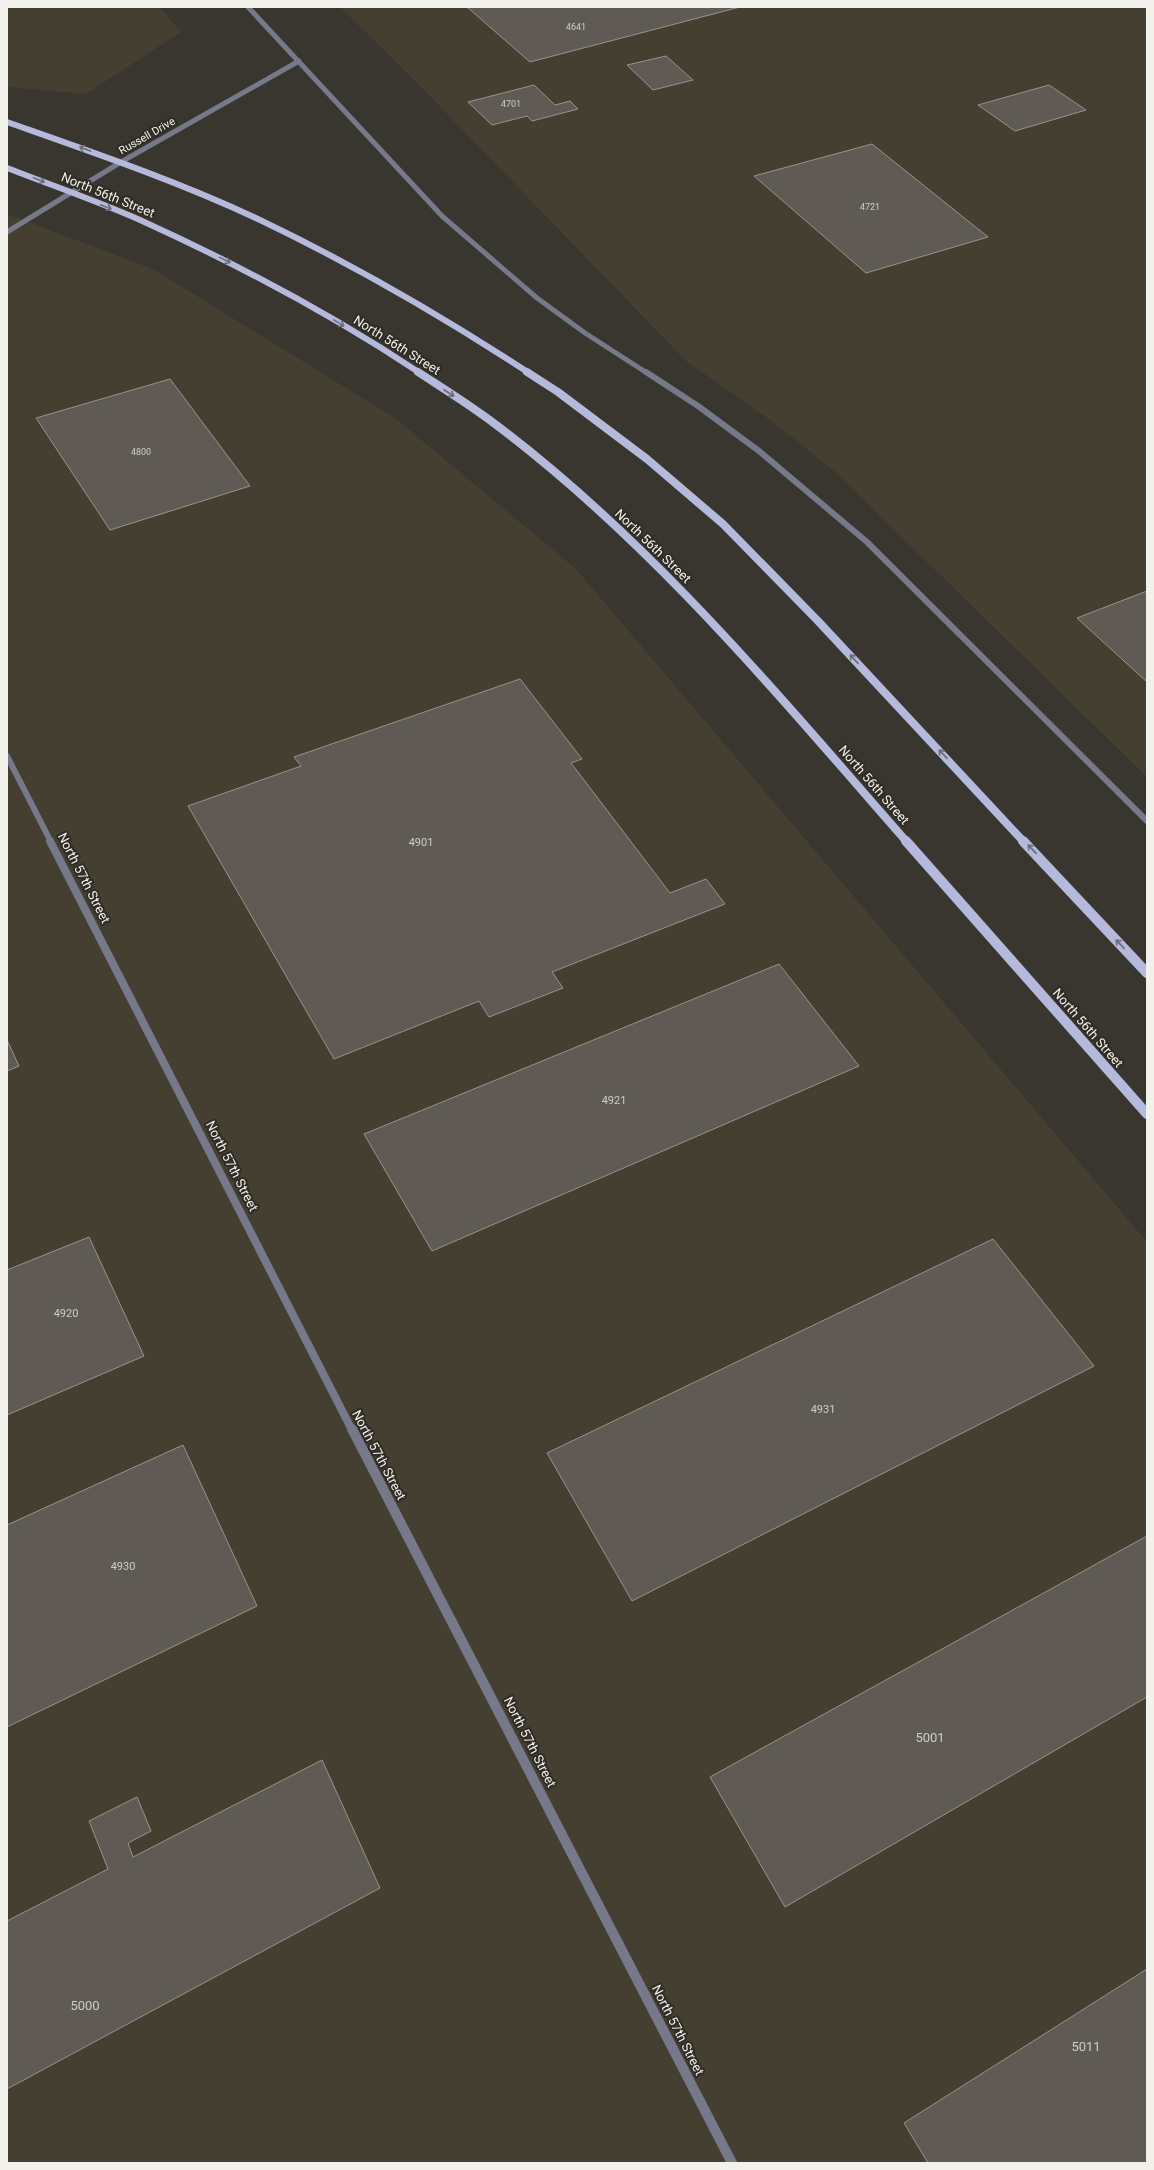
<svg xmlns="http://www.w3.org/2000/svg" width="1154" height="2170" font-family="Roboto,sans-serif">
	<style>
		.built { fill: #453f32 }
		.building { fill: #5f5b54; stroke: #97948b }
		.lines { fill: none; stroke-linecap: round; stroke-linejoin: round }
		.street-far3 { stroke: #76798a; stroke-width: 5 }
		.street-far2 { stroke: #76798a; stroke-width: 6 }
		.street-far1 { stroke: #76798a; stroke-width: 8 }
		.street { stroke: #76798a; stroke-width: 10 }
		.primary-far2 { stroke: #b5badd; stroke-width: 6 }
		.primary-far1 { stroke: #b5badd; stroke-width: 8 }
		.primary { stroke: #b5badd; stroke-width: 10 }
		.oneway { stroke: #6b6c78 }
		.labels { text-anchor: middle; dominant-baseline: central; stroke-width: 4; stroke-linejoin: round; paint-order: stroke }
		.far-number-label { font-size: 9px; fill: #ceccc6 }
		.far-street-label { font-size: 11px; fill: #f3f1ec; stroke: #2f2c25 }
		.number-label { font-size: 11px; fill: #ceccc6 }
		.street-label { font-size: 13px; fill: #f3f1ec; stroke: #2f2c25 }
		.near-number-label { font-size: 13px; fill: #ceccc6 }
	</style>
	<rect width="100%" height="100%" fill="#39362f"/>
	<!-- built -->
	<g class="built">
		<path d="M 7,7 L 159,7 L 181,32 L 86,94 L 7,87 Z"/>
		<path d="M 340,7 L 1147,7 L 1147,777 L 834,471 L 773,422 L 686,361 L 423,89 Z"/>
		<path d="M 7,214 L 153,269 L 395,418 L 576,569 L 1147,1242 L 1147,2163 L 7,2163 Z"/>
	</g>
	<!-- building -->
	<g class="building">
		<path d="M 467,7 L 740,7 L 530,62 Z"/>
		<path d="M 666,56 L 693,80 L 653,90 L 627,65 Z"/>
		<path d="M 534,85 L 555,105 L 570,101 L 578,109 L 532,121 L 527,116 L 492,125 L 468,102 Z"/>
		<path d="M 1049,85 L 1086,110 L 1015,131 L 978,105 Z"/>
		<path d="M 872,144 L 988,237 L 866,273 L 754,176 Z"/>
		<path d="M 170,379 L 250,486 L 110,530 L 36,418 Z"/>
		<path d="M 1147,591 L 1147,682 L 1077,618 Z"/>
		<path d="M 520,679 L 582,759 L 571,763 L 670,893 L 706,879 L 725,904 L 552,972 L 563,988 L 489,1017 L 479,1001 L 334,1059 L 188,806 L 301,766 L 294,757 Z"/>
		<path d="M 779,964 L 859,1066 L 432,1251 L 364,1134 Z"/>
		<path d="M 7,1040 L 19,1066 L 7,1071 Z"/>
		<path d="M 89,1237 L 144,1356 L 7,1415 L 7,1270 Z"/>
		<path d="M 993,1239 L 1094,1366 L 632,1601 L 547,1453 Z"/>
		<path d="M 183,1445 L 257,1606 L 7,1727 L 7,1525 Z"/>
		<path d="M 1147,1536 L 1147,1697 L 785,1907 L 710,1777 Z"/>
		<path d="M 322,1760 L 380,1888 L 7,2089 L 7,1921 L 108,1869 L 89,1821 L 137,1797 L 151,1831 L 128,1843 L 133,1857 Z"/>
		<path d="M 1147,1969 L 1147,2163 L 928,2163 L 904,2123 Z"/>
	</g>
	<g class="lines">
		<!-- street-far3 -->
		<g class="street-far3">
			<path d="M 248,7 L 442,216 L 537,298 L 585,333 L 647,373"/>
			<path d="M 7,232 L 121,162 L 299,61"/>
		</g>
		<!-- street-far2 -->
		<g class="street-far2">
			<path d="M 646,372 L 698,406 L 759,451 L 867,542 L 1147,821"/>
			<path d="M 7,756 L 51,842"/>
		</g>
		<!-- street-far1 -->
		<path class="street-far1" d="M 50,841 L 352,1430"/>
		<!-- street -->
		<path class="street" d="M 352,1429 L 732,2163"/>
		<!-- primary-far2 -->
		<g class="primary-far2">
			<path d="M 7,122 C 92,152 177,181 258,219 C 352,264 442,316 529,373"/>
			<path d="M 7,168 C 51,185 97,201 140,220 C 237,264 331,314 420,373"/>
		</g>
		<!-- primary-far1 -->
		<g class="primary-far1">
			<path d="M 418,372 C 444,389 470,405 495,424 C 652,542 778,695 907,842"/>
			<path d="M 527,372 L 558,392 L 647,459 L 723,524 L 818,621 L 1024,842"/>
		</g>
		<!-- primary -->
		<g class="primary">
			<path d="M 906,841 L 1147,1114"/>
			<path d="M 1023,841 L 1147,973"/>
		</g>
	</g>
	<!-- one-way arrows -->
	<defs><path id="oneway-shaft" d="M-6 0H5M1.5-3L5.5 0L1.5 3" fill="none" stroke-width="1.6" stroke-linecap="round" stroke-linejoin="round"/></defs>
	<g class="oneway">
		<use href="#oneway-shaft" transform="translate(85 149) rotate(-160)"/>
		<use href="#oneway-shaft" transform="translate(39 180) rotate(21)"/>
		<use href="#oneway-shaft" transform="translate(106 207) rotate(22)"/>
		<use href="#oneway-shaft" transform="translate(225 260) rotate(26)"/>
		<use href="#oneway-shaft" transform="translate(339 323) rotate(31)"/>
		<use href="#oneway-shaft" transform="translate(449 393) rotate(33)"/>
		<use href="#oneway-shaft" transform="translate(854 659) rotate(-133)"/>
		<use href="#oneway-shaft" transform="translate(943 754) rotate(-133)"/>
		<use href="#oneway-shaft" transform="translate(1032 849) rotate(-133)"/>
		<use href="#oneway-shaft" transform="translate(1120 944) rotate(-133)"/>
	</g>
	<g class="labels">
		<!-- far-number labels -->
		<g class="far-number-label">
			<text x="576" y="27">4641</text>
			<text x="511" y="104">4701</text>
			<text x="870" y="207">4721</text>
			<text x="141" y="452">4800</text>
		</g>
		<!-- far-street labels -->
		<g class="far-street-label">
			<text transform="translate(147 136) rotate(-30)">Russell Drive</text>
		</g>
		<!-- number labels -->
		<g class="number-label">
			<text x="421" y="842">4901</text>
			<text x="614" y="1100">4921</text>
			<text x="66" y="1313">4920</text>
			<text x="823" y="1409">4931</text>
			<text x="123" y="1566">4930</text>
		</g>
		<!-- street labels -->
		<g class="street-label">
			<text transform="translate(108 195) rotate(22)">North 56th Street</text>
			<text transform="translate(397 345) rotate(32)">North 56th Street</text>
			<text transform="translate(653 546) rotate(44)">North 56th Street</text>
			<text transform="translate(874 785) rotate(49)">North 56th Street</text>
			<text transform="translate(84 878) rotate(63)">North 57th Street</text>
			<text transform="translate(1088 1028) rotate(49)">North 56th Street</text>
			<text transform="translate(232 1166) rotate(63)">North 57th Street</text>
			<text transform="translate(379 1455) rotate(62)">North 57th Street</text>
			<text transform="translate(530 1742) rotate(63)">North 57th Street</text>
			<text transform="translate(678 2030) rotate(63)">North 57th Street</text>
		</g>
		<!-- near-number labels -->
		<g class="near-number-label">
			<text x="930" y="1737">5001</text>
			<text x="85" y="2005">5000</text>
			<text x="1086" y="2046">5011</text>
		</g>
	</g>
	<!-- border -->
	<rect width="1154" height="2170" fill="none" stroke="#f3f1ec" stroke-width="16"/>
</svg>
